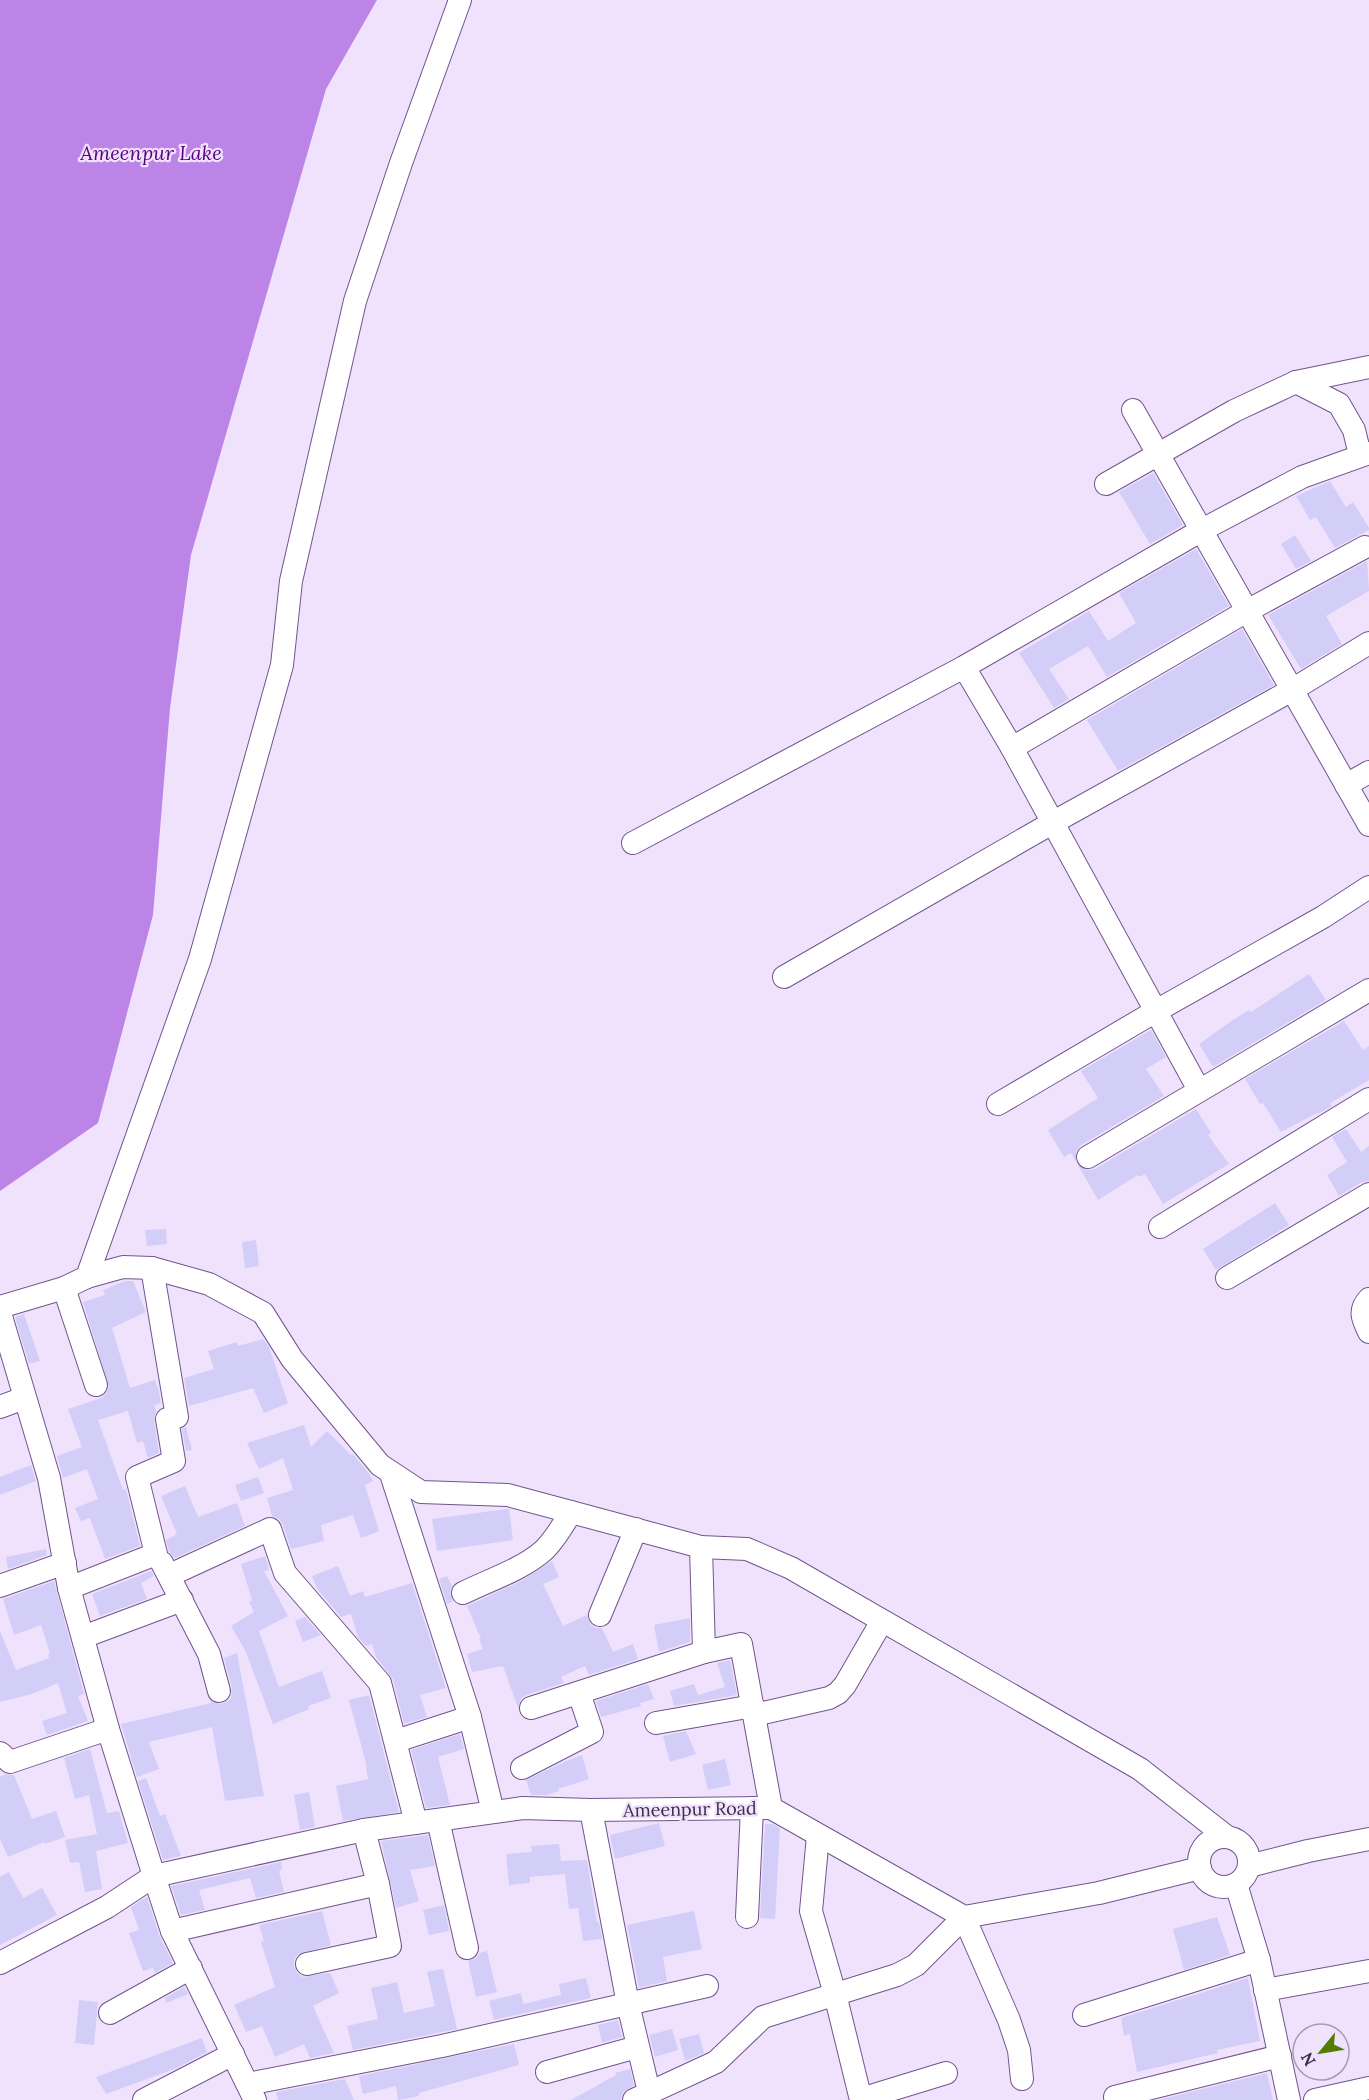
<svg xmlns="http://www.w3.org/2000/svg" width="1369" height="2100" font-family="Lora,serif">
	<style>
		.water { fill: #bd84e8 }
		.building { fill: #d2cef8 }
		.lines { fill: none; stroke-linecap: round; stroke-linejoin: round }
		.minor-casing { stroke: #73538c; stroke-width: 24 }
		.minor { stroke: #fff; stroke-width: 22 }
		.labels { text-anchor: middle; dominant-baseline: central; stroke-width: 4.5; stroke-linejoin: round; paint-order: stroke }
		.street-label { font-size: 18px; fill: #3c2e48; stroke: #f0e2fd }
		.water-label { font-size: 20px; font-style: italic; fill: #570080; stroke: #f0e2fd }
	</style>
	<rect width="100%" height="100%" fill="#f0e2fd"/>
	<!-- water -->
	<path class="water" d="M 0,0 L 377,0 L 326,89 L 191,555 L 170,708 L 153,915 L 98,1123 L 0,1191 Z"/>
	<!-- building -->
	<g class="building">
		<path d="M 1153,473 L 1183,525 L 1150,544 L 1119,492 Z"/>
		<path d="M 1330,481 L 1346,507 L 1353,502 L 1369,528 L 1369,530 L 1335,548 L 1316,517 L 1310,520 L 1296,496 Z"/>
		<path d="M 1295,535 L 1311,561 L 1296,569 L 1281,544 Z"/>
		<path d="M 1196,549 L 1229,606 L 1107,677 L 1088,646 L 1049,669 L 1069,699 L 1054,708 L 1019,653 L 1089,611 L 1108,641 L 1136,623 L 1119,593 Z"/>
		<path d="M 1367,561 L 1369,591 L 1326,616 L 1342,644 L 1301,669 L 1268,615 Z"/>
		<path d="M 1242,629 L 1274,685 L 1118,771 L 1087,720 Z"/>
		<path d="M 1309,974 L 1326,1000 L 1213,1067 L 1199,1044 L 1230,1022 L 1249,1010 L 1251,1012 Z"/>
		<path d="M 1344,1021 L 1363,1050 L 1369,1046 L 1369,1080 L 1332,1102 L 1330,1104 L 1332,1106 L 1318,1114 L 1317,1113 L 1281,1132 L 1263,1103 L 1260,1104 L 1245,1079 Z"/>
		<path d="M 1151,1030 L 1166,1057 L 1146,1069 L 1164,1096 L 1081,1145 L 1076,1151 L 1076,1162 L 1071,1153 L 1064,1157 L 1048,1130 L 1098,1098 L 1081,1071 Z"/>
		<path d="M 1196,1109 L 1211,1133 L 1208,1135 L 1229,1164 L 1163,1204 L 1145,1174 L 1139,1177 L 1138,1175 L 1098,1200 L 1078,1165 L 1088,1170 L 1095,1169 Z"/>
		<path d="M 1346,1129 L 1361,1152 L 1369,1146 L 1369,1181 L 1362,1182 L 1339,1196 L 1327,1175 L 1347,1162 L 1332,1137 Z"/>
		<path d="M 1275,1203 L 1289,1225 L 1216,1270 L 1203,1249 Z"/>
		<path d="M 166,1229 L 167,1244 L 147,1246 L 145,1230 Z"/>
		<path d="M 256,1240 L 259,1266 L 245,1268 L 242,1242 Z"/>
		<path d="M 125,1281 L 133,1281 L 146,1312 L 112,1328 L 130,1388 L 155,1380 L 157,1387 L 158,1387 L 161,1403 L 154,1405 L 156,1411 L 154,1421 L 159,1453 L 148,1458 L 143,1441 L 137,1443 L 128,1411 L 98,1420 L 123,1490 L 126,1489 L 140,1546 L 105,1559 L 90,1518 L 81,1521 L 75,1508 L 98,1499 L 87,1469 L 63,1478 L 57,1456 L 82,1447 L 68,1409 L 101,1398 L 106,1394 L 109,1387 L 83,1302 L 105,1295 L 103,1290 Z"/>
		<path d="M 24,1314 L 40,1361 L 29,1364 L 15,1317 Z"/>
		<path d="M 263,1339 L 269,1347 L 288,1403 L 264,1413 L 253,1388 L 189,1406 L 184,1378 L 214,1369 L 208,1351 L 237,1342 L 238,1346 Z"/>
		<path d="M 304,1425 L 311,1447 L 327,1431 L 351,1455 L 353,1454 L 368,1472 L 373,1481 L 365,1485 L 379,1531 L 361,1538 L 353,1515 L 321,1525 L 324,1541 L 291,1549 L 283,1525 L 279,1519 L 272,1516 L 267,1498 L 293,1490 L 283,1458 L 259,1469 L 247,1443 Z"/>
		<path d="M 186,1427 L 192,1450 L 186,1451 L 182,1429 Z"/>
		<path d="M 31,1465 L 36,1481 L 0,1495 L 0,1477 Z"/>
		<path d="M 258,1477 L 264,1493 L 241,1501 L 235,1485 Z"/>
		<path d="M 185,1486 L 198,1517 L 237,1503 L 245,1526 L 175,1558 L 169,1552 L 166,1540 L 177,1534 L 161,1496 Z"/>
		<path d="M 507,1509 L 509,1509 L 513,1540 L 437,1551 L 432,1519 Z"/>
		<path d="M 46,1549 L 47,1555 L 8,1569 L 6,1557 Z"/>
		<path d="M 265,1556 L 269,1570 L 264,1571 L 288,1616 L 259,1631 L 279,1687 L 322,1671 L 331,1698 L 308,1706 L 309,1709 L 273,1724 L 245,1650 L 231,1626 L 254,1612 L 249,1602 L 252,1600 L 241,1564 Z"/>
		<path d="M 552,1561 L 559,1577 L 543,1584 L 563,1626 L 587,1615 L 590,1624 L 595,1628 L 602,1628 L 613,1652 L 633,1644 L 638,1659 L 589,1675 L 585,1666 L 561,1677 L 564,1683 L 526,1695 L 521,1699 L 518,1708 L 503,1666 L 472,1672 L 467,1654 L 483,1649 L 479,1639 L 481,1639 L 467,1606 L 521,1581 Z"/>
		<path d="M 338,1566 L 350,1596 L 363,1591 L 365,1597 L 412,1583 L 446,1688 L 420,1695 L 427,1717 L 404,1724 L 393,1679 L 376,1657 L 372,1644 L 366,1646 L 358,1637 L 351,1614 L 341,1617 L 318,1590 L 312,1576 Z"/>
		<path d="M 151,1571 L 154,1576 L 141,1583 L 147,1599 L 100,1616 L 92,1594 Z"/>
		<path d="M 447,1576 L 452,1586 L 450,1593 L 453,1601 L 447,1604 L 439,1579 Z"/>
		<path d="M 54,1581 L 84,1694 L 78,1696 L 88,1721 L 47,1735 L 42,1721 L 67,1713 L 58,1683 L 32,1694 L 0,1702 L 0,1631 L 16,1670 L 49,1658 L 48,1654 L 50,1653 L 41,1625 L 14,1635 L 3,1599 Z"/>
		<path d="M 305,1617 L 321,1635 L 303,1642 L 295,1621 Z"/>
		<path d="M 690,1618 L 690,1642 L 659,1652 L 654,1625 Z"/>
		<path d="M 237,1653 L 264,1796 L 225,1801 L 212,1727 L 149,1742 L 159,1769 L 137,1777 L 121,1724 L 211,1703 L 210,1701 L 222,1704 L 228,1701 L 231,1698 L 232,1688 L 224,1658 Z"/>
		<path d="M 730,1660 L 737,1695 L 674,1706 L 670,1691 L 694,1684 L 698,1695 L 725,1687 L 717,1663 Z"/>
		<path d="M 648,1684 L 654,1699 L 640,1703 L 641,1706 L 601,1717 L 596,1701 Z"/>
		<path d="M 369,1695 L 399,1812 L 343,1821 L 336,1786 L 368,1779 L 366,1767 L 367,1767 L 349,1700 Z"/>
		<path d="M 686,1731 L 696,1754 L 670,1762 L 663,1736 Z"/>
		<path d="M 460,1734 L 464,1749 L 438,1757 L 450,1805 L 426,1808 L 411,1750 Z"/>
		<path d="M 90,1749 L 107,1813 L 119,1811 L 128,1843 L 96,1851 L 102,1889 L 85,1892 L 79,1862 L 70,1863 L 65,1840 L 97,1834 L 89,1795 L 75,1799 L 64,1758 Z"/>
		<path d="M 582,1755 L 589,1779 L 558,1789 L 559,1791 L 547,1795 L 531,1795 L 526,1780 L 566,1761 Z"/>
		<path d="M 725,1759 L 731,1785 L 708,1790 L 702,1765 Z"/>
		<path d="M 6,1774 L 14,1775 L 32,1819 L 56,1811 L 65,1837 L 45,1844 L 44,1842 L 8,1857 L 0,1839 L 0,1777 Z"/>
		<path d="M 146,1778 L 160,1816 L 165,1814 L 181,1856 L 163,1860 L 138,1781 Z"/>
		<path d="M 309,1792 L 315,1827 L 300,1830 L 294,1795 Z"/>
		<path d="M 659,1823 L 665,1846 L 615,1859 L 610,1835 Z"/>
		<path d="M 765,1824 L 772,1824 L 780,1828 L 775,1919 L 760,1918 Z"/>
		<path d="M 428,1835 L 435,1866 L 410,1870 L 419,1901 L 396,1908 L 381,1841 Z"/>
		<path d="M 559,1844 L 561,1861 L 587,1860 L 597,1922 L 599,1922 L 602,1939 L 583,1941 L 578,1908 L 569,1909 L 565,1874 L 530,1877 L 530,1883 L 509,1885 L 506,1854 L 532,1852 L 531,1846 Z"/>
		<path d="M 281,1862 L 282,1870 L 279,1871 L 284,1892 L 256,1898 L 250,1878 L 199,1890 L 205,1910 L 181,1915 L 171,1886 Z"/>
		<path d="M 9,1872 L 23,1898 L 42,1888 L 57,1915 L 0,1945 L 0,1877 Z"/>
		<path d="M 147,1897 L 159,1935 L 173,1963 L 155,1973 L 153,1968 L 143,1971 L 129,1933 L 139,1930 L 131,1907 Z"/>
		<path d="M 444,1905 L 449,1931 L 429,1935 L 423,1910 Z"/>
		<path d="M 322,1911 L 331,1945 L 298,1954 L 294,1959 L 294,1966 L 297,1973 L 303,1977 L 330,1973 L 339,1993 L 313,2006 L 334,2053 L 310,2058 L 304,2044 L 275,2057 L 262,2026 L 246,2032 L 234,2005 L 275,1987 L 261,1942 L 264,1941 L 259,1925 Z"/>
		<path d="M 694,1911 L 702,1949 L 663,1957 L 667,1981 L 639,1988 L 627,1925 Z"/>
		<path d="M 1217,1917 L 1230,1955 L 1184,1970 L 1173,1929 Z"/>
		<path d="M 487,1951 L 497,1992 L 476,1997 L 468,1961 L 476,1958 L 480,1953 Z"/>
		<path d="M 443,1969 L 457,2029 L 353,2050 L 347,2026 L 378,2019 L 371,1988 L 397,1982 L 404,2013 L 435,2006 L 427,1972 Z"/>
		<path d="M 586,1978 L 591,1998 L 494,2020 L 489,2001 L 521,1993 L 523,2004 L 561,1995 L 559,1984 Z"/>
		<path d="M 1248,1978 L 1260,2041 L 1217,2050 L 1218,2053 L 1137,2072 L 1130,2034 L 1124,2036 L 1121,2018 Z"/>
		<path d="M 184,1987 L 188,1994 L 166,2003 L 165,1998 Z"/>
		<path d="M 79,2000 L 98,2002 L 94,2045 L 75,2043 Z"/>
		<path d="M 618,2020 L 622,2037 L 602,2043 L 598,2025 Z"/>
		<path d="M 672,2029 L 678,2050 L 655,2057 L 649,2035 Z"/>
		<path d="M 699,2034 L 704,2053 L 685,2061 L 679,2039 Z"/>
		<path d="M 202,2038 L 207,2052 L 177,2068 L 106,2094 L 96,2077 Z"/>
		<path d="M 514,2044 L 519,2065 L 419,2093 L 419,2096 L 398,2100 L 396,2086 L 363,2094 L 359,2076 Z"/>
		<path d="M 630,2069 L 634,2085 L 623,2092 L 621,2100 L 571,2100 L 616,2075 L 615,2073 Z"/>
		<path d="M 1267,2073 L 1273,2100 L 1162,2100 L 1162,2099 Z"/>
		<path d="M 345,2079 L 354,2100 L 278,2100 L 276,2092 Z"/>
	</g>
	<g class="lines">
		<defs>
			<g id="minor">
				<path d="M 1296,382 L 1339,404 L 1354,430 L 1360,455"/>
				<path d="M 1133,410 L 1369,825"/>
				<path d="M 1106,484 L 1234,411 L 1296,382 L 1369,367"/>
				<path d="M 964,667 L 1012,748 L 1199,1090"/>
				<path d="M 1012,748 L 1247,611 L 1365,547"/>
				<path d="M 1346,785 L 1369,772"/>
				<path d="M 633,843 L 964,667 L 1202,530 L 1302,477 L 1369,453"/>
				<path d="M 784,977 L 1052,823 L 1292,690 L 1369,643"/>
				<path d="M 998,1104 L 1156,1011 L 1323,917 L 1369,887"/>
				<path d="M 1088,1157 L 1369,990"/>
				<path d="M 1160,1227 L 1369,1099"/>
				<path d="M 87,1277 L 200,959 L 282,665 L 291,581 L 355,301 L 401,163 L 460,0"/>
				<path d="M 1227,1278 L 1369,1194"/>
				<path d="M 64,1288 L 96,1385"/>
				<path d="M 1369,1299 C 1358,1311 1363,1319 1369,1332"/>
				<path d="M 0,1307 L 64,1288 L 87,1277 L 123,1267 L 152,1268 L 209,1284 L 263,1313 L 292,1359 L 380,1465 L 421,1492 L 508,1495 L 701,1547 L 747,1549 L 791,1568 L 1140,1769 L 1227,1837"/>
				<path d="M 0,1313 L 49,1478 L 69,1588 L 108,1729 L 154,1876 L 172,1931 L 255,2100"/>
				<path d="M 0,1407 L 24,1398"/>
				<path d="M 391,1474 L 470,1717 L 396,1741"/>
				<path d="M 701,1547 L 704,1652"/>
				<path d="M 162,1563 L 209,1654 L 219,1691"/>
				<path d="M 170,1575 L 270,1529 L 285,1573 L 380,1683 L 416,1823"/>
				<path d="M 0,1586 L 65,1563"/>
				<path d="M 69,1588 L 156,1554 L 137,1477 L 174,1461 L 167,1419 L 177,1417 L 152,1268"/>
				<path d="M 463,1593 C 489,1580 521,1570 543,1551 C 555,1540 563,1525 571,1512"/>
				<path d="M 600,1615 L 636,1529"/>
				<path d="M 83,1637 L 182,1600"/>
				<path d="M 531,1708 L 704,1652 L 741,1644 L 771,1808"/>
				<path d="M 754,1715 L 829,1698 L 838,1693 L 845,1685 L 882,1621"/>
				<path d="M 470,1717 L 493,1812"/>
				<path d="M 656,1723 L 753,1706"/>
				<path d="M 0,1753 L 10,1762 L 108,1729"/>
				<path d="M 522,1768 L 592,1732 L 579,1693"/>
				<path d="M 591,1810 L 628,2004 L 649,2092"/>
				<path d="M 438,1820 L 467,1948"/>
				<path d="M 818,1836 L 811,1911 L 835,1994 L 861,2100"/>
				<circle cx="1224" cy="1862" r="25"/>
				<path d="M 1249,1866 L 1308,1851 L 1369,1839"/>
				<path d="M 1236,1884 L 1259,1960 L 1289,2100"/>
				<path d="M 747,1917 L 752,1808"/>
				<path d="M 172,1931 L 378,1884"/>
				<path d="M 0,1963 L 107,1907 L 154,1876 L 364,1830 L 523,1808 L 591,1810 L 771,1808 L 964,1917 L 1099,1893 L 1200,1868"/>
				<path d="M 307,1964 L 390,1946 L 378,1884 L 364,1830"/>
				<path d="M 1265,1990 L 1369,1971"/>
				<path d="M 110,2013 L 191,1968"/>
				<path d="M 1084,2015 L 1259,1960"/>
				<path d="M 547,2072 L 637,2047"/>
				<path d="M 248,2084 L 442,2046 L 707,1986"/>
				<path d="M 1115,2097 L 1280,2056"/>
				<path d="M 861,2099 L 946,2073"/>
				<path d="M 144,2100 L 233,2054"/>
				<path d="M 634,2100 L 716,2062 L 763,2017 L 897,1975 L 916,1965 L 964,1917 L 1009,2020 L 1019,2050 L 1022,2079"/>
				<path d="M 1315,2100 L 1369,2088"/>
			</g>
		</defs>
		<!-- minor casing -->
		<use href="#minor" class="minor-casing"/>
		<!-- minor -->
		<use href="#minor" class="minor"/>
	</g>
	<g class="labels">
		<!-- street labels -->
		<g class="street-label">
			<text transform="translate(690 1809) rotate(-1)">Ameenpur Road</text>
		</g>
		<!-- water labels -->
		<g class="water-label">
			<text x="151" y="152">Ameenpur Lake</text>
		</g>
	</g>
	<!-- north arrow -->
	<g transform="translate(1321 2052) rotate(240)"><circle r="28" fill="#f0e2fd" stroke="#a89ab5" stroke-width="1.5"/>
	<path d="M0-4.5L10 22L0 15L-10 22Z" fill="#537d00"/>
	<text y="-9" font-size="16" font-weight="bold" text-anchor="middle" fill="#3c2e48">N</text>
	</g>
</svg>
